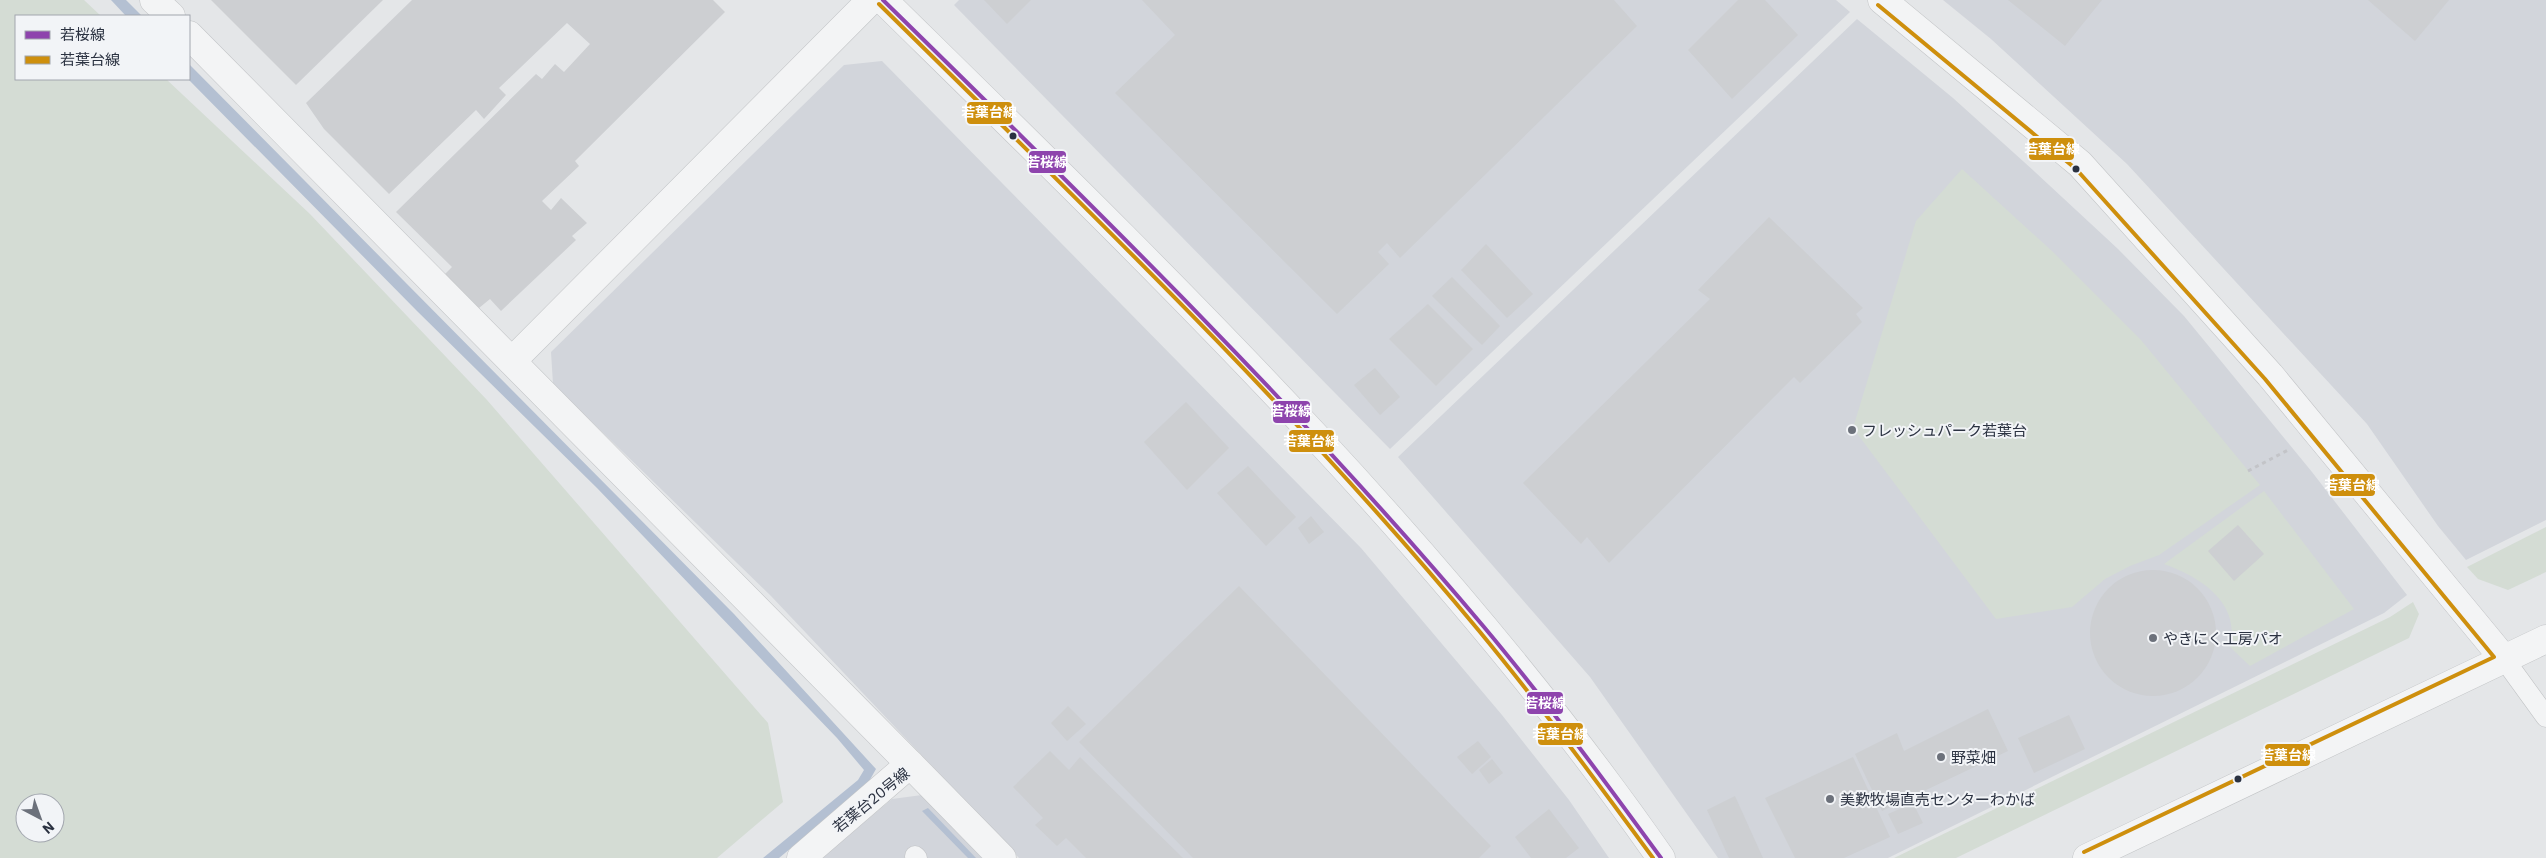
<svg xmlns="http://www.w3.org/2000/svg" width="2546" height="858" font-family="'IBM Plex Sans','Noto Sans JP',sans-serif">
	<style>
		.built { fill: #d2d5db }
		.green { fill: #d4dcd4; fill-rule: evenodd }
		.water { fill: #b4c0d2 }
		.building { fill: #cdcfd2 }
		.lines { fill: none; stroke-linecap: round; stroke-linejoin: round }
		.service-casing { stroke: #c2c4c6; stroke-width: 21 }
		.minor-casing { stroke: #c2c4c6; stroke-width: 29 }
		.tertiary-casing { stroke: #c2c4c6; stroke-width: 29 }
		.path { stroke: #c3c4c8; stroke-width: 3; stroke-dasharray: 4 4; stroke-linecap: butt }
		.service { stroke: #f3f4f5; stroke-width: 20 }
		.minor { stroke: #f3f4f5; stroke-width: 28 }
		.tertiary { stroke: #f3f4f5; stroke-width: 28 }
		.bus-1-casing { stroke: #f2f4f7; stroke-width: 8 }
		.bus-2-casing { stroke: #f2f4f7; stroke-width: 8 }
		.bus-1 { stroke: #8e44ad; stroke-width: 4 }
		.bus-2 { stroke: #ce8f0d; stroke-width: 4 }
		.bus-dot { fill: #2b3241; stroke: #f2f4f7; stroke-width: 2 }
		.poi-dot { fill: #6c717b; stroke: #f2f4f7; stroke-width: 2 }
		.labels { text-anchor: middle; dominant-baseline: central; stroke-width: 4; stroke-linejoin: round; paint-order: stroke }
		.poi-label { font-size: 15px; fill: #2b3241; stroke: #f2f4f7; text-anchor: start }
		.street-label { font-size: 15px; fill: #2b3241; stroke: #f2f4f7 }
		.line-badge { stroke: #f2f4f7; stroke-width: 2 }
		.badge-label { font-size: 14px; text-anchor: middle; font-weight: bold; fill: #fff }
	</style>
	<rect width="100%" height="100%" fill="#e4e6e8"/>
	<!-- built -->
	<g class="built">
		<path d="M 959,0 L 1836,0 L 1850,12 L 1390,449 L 954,5 Z"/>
		<path d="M 1943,0 L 2546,0 L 2546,520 L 2466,560 L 2438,526 L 2367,424 L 2127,164 L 1991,39 Z"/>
		<path d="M 1857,19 L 1953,98 L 2035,172 L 2118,249 L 2184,316 L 2312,472 L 2407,595 L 2384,613 L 1888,858 L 1718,858 L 1590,677 L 1398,457 Z"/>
		<path d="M 882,61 L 1361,548 L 1502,715 L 1569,800 L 1609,858 L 1019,858 L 771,596 L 553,384 L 551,352 L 844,65 Z"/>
		<path d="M 922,795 L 982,858 L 821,858 L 892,799 Z"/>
	</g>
	<!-- green -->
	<g class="green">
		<path d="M 0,0 L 84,0 L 101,16 L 16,16 L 16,79 L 166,79 L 310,214 L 487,400 L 768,723 L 783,802 L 717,858 L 0,858 ZM 25,803 L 55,803 L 55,833 L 25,833 Z"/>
		<path d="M 1962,169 L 2053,252 L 2141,340 L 2260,485 L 2159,555 L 2130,566 L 2105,579 L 2072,607 L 1996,619 L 1853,428 L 1916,221 Z"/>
		<path d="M 2264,491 L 2354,609 L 2250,666 L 2230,647 C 2241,602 2200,577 2164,564 Z"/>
		<path d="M 2546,527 L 2546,572 L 2508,590 L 2478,579 L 2467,567 Z"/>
		<path d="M 2413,602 L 2419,614 L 2409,638 L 1956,858 L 1894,858 L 2390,617 Z"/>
	</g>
	<!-- water -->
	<g class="water">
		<path d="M 111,0 L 126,0 L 142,16 L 126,16 Z"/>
		<path d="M 189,64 L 734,614 L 876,769 L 867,785 L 779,858 L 763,858 L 858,780 L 864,770 L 837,738 L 597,488 L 417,311 L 188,79 Z"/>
		<path d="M 928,808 L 976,858 L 968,858 L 922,811 Z"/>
	</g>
	<!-- building -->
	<g class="building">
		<path d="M 211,0 L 383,0 L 296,85 Z"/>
		<path d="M 412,0 L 713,0 L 725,12 L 575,161 L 579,166 L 542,201 L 551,210 L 561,198 L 587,223 L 572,236 L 576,240 L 501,311 L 490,299 L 479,308 L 445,274 L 452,267 L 396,212 L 536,74 L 542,79 L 555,64 L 564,72 L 590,44 L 567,23 L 499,88 L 506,95 L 484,119 L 476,110 L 389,194 L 324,129 L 306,103 Z"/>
		<path d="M 984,0 L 1031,0 L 1007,24 Z"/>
		<path d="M 1142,0 L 1614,0 L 1637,26 L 1400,258 L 1387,243 L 1378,252 L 1389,264 L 1337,314 L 1115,93 L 1175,35 Z"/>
		<path d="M 1738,0 L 1765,0 L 1798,35 L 1732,99 L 1688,50 Z"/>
		<path d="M 2008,0 L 2102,0 L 2065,46 Z"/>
		<path d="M 2368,0 L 2449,0 L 2415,41 Z"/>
		<path d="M 1769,217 L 1863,308 L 1856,314 L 1862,322 L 1800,383 L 1794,377 L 1609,563 L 1587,537 L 1581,544 L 1523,483 L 1710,299 L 1698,290 Z"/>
		<path d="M 1486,244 L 1533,294 L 1507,318 L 1461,270 Z"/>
		<path d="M 1452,277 L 1500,326 L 1482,345 L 1432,296 Z"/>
		<path d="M 1428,304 L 1473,349 L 1436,386 L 1389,339 Z"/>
		<path d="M 1375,368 L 1400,397 L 1380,415 L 1354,385 Z"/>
		<path d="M 1186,402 L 1229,448 L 1187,490 L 1144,442 Z"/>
		<path d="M 1248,466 L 1296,517 L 1266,546 L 1217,493 Z"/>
		<path d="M 1311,516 L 1324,532 L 1309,544 L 1298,528 Z"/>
		<path d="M 2238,525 L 2264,554 L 2234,581 L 2208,551 Z"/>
		<circle cx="2153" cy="633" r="63"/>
		<path d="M 1239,586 L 1491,846 L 1479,858 L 1193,858 L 1079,742 Z"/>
		<path d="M 1068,706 L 1086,724 L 1067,741 L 1051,723 Z"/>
		<path d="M 1988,709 L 2008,751 L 1882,811 L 1855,754 L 1897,733 L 1904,751 Z"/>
		<path d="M 2069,715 L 2085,749 L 2034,773 L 2018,738 Z"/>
		<path d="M 1478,741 L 1491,757 L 1472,774 L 1457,757 Z"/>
		<path d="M 1050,751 L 1069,770 L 1080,757 L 1183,858 L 1086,858 L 1066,838 L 1057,846 L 1035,825 L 1043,818 L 1013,787 Z"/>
		<path d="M 1853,757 L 1890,837 L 1844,858 L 1795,858 L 1765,798 Z"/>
		<path d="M 1492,759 L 1503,773 L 1489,784 L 1479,770 Z"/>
		<path d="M 1735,796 L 1763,858 L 1729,858 L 1707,810 Z"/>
		<path d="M 1913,803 L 1923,823 L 1898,834 L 1888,814 Z"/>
		<path d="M 1549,809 L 1579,848 L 1566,858 L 1531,858 L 1515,837 Z"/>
	</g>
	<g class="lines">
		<defs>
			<g id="service">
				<path d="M 2504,659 L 2546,717"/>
				<path d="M 915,856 L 917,858"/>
			</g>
			<g id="minor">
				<path d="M 154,0 L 171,16"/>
				<path d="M 189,35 L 910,764"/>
				<path d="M 512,361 L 871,0"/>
				<path d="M 801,858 L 910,764 L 1002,858"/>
			</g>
			<g id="tertiary">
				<path d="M 883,0 C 1158,270 1440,541 1661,858"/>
				<path d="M 1882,0 L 2080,164 L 2270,375 L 2504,659"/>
				<path d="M 2087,858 L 2546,639"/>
			</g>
		</defs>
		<!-- service casing -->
		<use href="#service" class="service-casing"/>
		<!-- minor casing -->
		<use href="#minor" class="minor-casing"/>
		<!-- tertiary casing -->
		<use href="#tertiary" class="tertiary-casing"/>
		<!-- path -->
		<path class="path" d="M 2248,471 L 2290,449"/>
		<!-- service -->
		<use href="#service" class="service"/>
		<!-- minor -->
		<use href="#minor" class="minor"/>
		<!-- tertiary -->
		<use href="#tertiary" class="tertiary"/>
		<defs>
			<path id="bus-1" d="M 883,0 C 1090,203 1297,405 1484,627 C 1546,701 1604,780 1661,858"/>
			<g id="bus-2">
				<path d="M 879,4 C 1085,207 1295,409 1480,632 C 1541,706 1597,782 1653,858"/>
				<path d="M 1878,5 L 2076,169 L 2265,379 L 2494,657 L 2084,852"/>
			</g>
		</defs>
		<!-- bus-1 casing -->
		<use href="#bus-1" class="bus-1-casing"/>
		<!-- bus-2 casing -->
		<use href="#bus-2" class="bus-2-casing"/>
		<!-- bus-1 -->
		<use href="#bus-1" class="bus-1"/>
		<!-- bus-2 -->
		<use href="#bus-2" class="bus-2"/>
	</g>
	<!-- markers -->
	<g class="bus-dot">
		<circle cx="1013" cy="136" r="4.5"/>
		<circle cx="2076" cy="169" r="4.5"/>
		<circle cx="2238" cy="779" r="4.5"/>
	</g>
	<g class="poi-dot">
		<circle cx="1852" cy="430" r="5"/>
		<circle cx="2153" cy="638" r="5"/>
		<circle cx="1941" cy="757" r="5"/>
		<circle cx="1830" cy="799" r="5"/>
	</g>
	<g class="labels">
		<!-- poi labels -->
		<g class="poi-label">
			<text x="1862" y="430">フレッシュパーク若葉台</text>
			<text x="2163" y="638">やきにく工房パオ</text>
			<text x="1951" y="757">野菜畑</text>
			<text x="1840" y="799">美歎牧場直売センターわかば</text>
		</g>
		<!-- street labels -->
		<g class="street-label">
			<text transform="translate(871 800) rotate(-39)">若葉台20号線</text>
		</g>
	</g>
	<g class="line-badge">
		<rect x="966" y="101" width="47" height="24" rx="5" fill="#ce8f0d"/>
		<rect x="2028" y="137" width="47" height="24" rx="5" fill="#ce8f0d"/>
		<rect x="1028" y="150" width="39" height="24" rx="5" fill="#8e44ad"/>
		<rect x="1272" y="400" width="39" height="24" rx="5" fill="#8e44ad"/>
		<rect x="1288" y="429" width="47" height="24" rx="5" fill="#ce8f0d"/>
		<rect x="2329" y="473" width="47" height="24" rx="5" fill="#ce8f0d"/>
		<rect x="1526" y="691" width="38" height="24" rx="5" fill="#8e44ad"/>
		<rect x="1537" y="722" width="47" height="24" rx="5" fill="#ce8f0d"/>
		<rect x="2264" y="743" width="47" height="24" rx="5" fill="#ce8f0d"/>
	</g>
	<g class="badge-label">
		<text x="989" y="117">若葉台線</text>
		<text x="2052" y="154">若葉台線</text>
		<text x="1047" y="167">若桜線</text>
		<text x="1291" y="416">若桜線</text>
		<text x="1311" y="446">若葉台線</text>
		<text x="2352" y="490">若葉台線</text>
		<text x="1545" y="708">若桜線</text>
		<text x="1560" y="739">若葉台線</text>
		<text x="2288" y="760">若葉台線</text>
	</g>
	<!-- legend -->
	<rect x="15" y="15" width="175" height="65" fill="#f2f4f7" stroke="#a2a6ae"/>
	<rect x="25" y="31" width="25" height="8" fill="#8e44ad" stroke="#a2a6ae"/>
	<text x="60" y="40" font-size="15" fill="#2b3241">若桜線</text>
	<rect x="25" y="56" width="25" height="8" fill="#ce8f0d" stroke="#a2a6ae"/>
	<text x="60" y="65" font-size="15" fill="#2b3241">若葉台線</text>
	<!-- north arrow -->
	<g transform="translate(40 818) rotate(139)"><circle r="24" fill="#f2f4f7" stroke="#a2a6ae"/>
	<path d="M0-4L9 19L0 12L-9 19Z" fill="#6c717b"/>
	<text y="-8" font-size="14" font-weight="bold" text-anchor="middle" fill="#2b3241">N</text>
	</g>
</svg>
